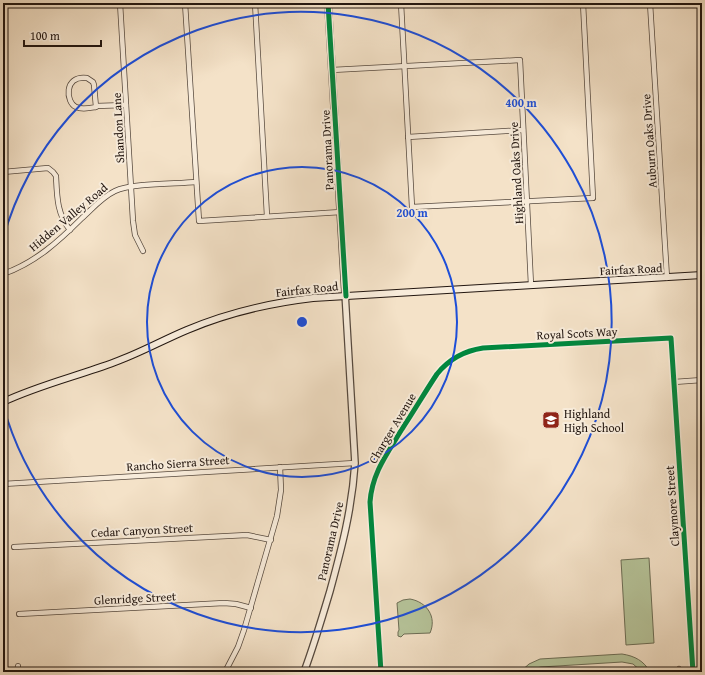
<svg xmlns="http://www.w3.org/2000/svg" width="705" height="675" font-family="'Gentium Book Plus',serif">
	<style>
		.grass { fill: #b6c49a; stroke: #6c6d55 }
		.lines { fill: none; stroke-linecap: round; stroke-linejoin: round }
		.minor-casing { stroke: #56493e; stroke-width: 6 }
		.tertiary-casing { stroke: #56493e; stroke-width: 8 }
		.secondary-casing { stroke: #221610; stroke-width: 8 }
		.minor { stroke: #f8ecdb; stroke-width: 4.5 }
		.tertiary { stroke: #f8ecdb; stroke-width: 5.5 }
		.secondary { stroke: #f8ecdb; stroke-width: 6 }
		.cycleway-casing { stroke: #f8ecdb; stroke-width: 8 }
		.cycleway { stroke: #00873e; stroke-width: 5 }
		.ring { fill: none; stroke: #1d4ed8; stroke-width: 2 }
		.labels { text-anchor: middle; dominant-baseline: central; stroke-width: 4; stroke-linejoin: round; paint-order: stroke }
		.street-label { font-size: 12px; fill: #221610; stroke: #f8ecdb }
		.poi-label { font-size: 12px; fill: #221610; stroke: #f8ecdb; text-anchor: start }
		.centre { fill: #1d4ed8; stroke: #f8ecdb; stroke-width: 2 }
		.ring-label { font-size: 12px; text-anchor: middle; font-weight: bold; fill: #1d4ed8; stroke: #f8ecdb; stroke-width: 4; stroke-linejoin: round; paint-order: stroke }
	</style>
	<rect width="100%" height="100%" fill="#f4e2c8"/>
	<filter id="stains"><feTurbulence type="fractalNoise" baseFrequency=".005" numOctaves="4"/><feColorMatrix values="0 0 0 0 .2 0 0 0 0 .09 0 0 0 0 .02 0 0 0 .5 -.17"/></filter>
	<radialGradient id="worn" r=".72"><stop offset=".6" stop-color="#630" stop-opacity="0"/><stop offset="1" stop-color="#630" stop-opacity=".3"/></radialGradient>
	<!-- grass -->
	<g class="grass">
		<path d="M 649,558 L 654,643 L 626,645 L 621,560 Z"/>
		<path d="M 410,599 C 427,602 437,617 430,633 L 404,634 L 401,637 L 398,636 L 398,632 L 399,630 L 397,603 L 403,600 Z"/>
		<path d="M 622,654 C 635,656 644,661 650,672 L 642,672 L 633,664 L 622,662 L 541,667 C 533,668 528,672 520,672 L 529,664 L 540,659 Z"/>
	</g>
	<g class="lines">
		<defs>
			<g id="minor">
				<path d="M 120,3 L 133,221 L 135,235 L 143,251"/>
				<path d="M 185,3 L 199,221 L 341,212"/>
				<path d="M 255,3 L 267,216"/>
				<path d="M 401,3 L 412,207 L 593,198 L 583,3"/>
				<path d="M 650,3 L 667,278"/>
				<path d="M 332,70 L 520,60 L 531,285"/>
				<path d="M 87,78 L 93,82 L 94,85 L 96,107 C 90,108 82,110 76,107 C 66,103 63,75 87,78 Z"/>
				<path d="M 96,106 L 126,105"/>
				<path d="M 408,137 L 523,130"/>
				<path d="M 3,172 L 48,168 L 53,172 L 56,176 C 57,197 57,214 70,230"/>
				<path d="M 3,274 C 35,263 59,241 82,218 C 92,209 102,197 115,191 C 132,183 176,184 196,182"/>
				<path d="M 674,382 L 702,380"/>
				<path d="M 3,484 L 355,463"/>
				<path d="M 14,547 L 247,535 L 271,540"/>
				<path d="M 19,614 L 224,603 L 236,604 L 251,608"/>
				<path d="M 679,669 L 682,672"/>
				<path d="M 17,672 L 18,666"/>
				<path d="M 225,672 L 238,647 L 244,630 L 277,516 L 281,490 L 280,467"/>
				<path d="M 381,672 L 370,502 C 372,473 387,454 402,429 C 414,411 425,392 437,374 C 449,359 463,351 483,348 L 671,338 L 693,672"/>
			</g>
			<path id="tertiary" d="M 304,672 C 314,645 322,618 330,591 C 342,547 352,509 355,463 L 328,3"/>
			<path id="secondary" d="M 3,402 C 39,385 78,376 115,362 C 140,353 163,340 187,330 C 227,313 270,303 313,298 L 702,275"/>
		</defs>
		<!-- minor casing -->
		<use href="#minor" class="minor-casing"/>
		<!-- tertiary casing -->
		<use href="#tertiary" class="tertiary-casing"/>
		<!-- secondary casing -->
		<use href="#secondary" class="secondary-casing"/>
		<!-- minor -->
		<use href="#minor" class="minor"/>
		<!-- tertiary -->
		<use href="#tertiary" class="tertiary"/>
		<!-- secondary -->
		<use href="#secondary" class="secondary"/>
		<defs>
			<g id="cycleway">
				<path d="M 328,3 L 346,296"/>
				<path d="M 381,672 L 370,502 C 372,473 387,454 402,429 C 414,411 425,392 437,374 C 449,359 463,351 483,348 L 671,338 L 693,672"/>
			</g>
		</defs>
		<!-- cycleway casing -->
		<use href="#cycleway" class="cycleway-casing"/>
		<!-- cycleway -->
		<use href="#cycleway" class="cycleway"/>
	</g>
	<!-- distance rings -->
	<g class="ring">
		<circle cx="302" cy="322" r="155"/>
		<path d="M3 239A310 310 0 1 1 3 405"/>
	</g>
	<!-- icons -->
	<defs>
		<symbol id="school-square" viewBox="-11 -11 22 22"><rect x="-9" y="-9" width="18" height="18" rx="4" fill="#8f2418" stroke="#f8ecdb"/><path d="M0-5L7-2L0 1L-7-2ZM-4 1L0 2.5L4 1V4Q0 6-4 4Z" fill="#fff"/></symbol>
	</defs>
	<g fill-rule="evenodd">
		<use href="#school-square" x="541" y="410" width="20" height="20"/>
	</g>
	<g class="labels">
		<!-- street labels -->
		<g class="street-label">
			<text transform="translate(118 128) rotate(-93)">Shandon Lane</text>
			<text transform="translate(649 141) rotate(-94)">Auburn Oaks Drive</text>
			<text transform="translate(327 150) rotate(-93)">Panorama Drive</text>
			<text transform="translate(516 173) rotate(-93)">Highland Oaks Drive</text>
			<text transform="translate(68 217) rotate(-40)">Hidden Valley Road</text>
			<text transform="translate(631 269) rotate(-3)">Fairfax Road</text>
			<text transform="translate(307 289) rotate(-6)">Fairfax Road</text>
			<text transform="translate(577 333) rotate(-3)">Royal Scots Way</text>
			<text transform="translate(392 428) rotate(-59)">Charger Avenue</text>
			<text transform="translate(178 463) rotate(-4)">Rancho Sierra Street</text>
			<text transform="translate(672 506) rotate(-94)">Claymore Street</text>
			<text transform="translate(142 530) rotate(-3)">Cedar Canyon Street</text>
			<text transform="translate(330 541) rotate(-77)">Panorama Drive</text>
			<text transform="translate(135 598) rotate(-3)">Glenridge Street</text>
		</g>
		<!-- poi labels -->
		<g class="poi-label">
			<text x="564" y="413">Highland<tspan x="564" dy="14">High School</tspan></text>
		</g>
	</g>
	<circle cx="302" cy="322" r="6" class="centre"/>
	<g class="ring-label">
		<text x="521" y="107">400 m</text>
		<text x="412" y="217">200 m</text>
	</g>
	<!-- margin -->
	<rect width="705" height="675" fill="none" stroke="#f4e2c8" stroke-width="16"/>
	<rect x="4" y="4" width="697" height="667" fill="none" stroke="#221610" stroke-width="2"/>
	<rect x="8" y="8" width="689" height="659" fill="none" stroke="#221610"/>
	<!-- scale -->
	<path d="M24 40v6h77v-6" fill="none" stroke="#221610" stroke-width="2"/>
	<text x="30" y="40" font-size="12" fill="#221610" stroke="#f8ecdb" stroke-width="3" paint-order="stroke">100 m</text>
	<rect width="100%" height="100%" filter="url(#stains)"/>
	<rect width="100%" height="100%" fill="url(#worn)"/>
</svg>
